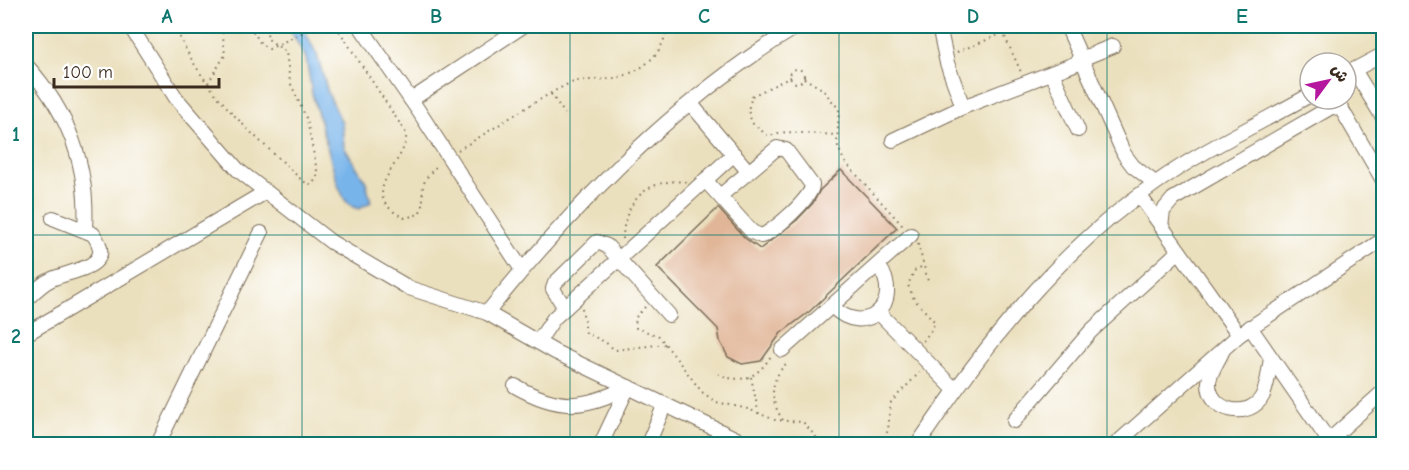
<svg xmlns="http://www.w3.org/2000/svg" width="1409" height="470" font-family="'Comic Neue','Playpen Sans Arabic',sans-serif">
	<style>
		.water { fill: #77b4ea; stroke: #596f84; stroke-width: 1.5 }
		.building { fill: #e1b698 }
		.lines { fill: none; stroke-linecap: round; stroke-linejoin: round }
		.minor-casing { stroke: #796a56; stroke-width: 16 }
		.path { stroke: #796a56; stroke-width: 2; stroke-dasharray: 1.5 4.5; stroke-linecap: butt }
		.minor { stroke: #fff; stroke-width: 14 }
		.grid { fill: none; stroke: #0f766e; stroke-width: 1.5; stroke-opacity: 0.55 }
		.neatline { fill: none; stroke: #0f766e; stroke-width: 2 }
		.grid-label { font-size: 20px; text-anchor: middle; font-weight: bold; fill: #0f766e }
	</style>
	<rect width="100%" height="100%" fill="#fff"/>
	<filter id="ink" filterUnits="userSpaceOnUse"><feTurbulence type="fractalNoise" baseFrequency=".0167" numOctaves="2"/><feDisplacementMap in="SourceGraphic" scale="12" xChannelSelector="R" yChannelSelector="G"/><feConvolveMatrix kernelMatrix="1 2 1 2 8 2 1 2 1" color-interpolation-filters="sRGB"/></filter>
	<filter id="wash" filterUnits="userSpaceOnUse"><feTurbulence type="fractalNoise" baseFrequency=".008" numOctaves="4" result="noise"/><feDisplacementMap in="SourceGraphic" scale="24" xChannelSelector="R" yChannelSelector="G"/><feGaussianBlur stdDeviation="1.35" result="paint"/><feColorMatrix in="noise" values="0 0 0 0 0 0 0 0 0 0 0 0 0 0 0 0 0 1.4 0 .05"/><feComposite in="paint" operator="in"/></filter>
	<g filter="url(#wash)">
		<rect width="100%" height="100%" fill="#ebe0be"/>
		<!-- water -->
		<path class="water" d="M 288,26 L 302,26 L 317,55 L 328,93 L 342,123 L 344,147 L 366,182 L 371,202 L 359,209 L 353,207 L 345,200 L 338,185 L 312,93 L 306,58 Z"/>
		<g id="blocks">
			<!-- building -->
			<path class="building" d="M 841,170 L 897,228 L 809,312 L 781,333 L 761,361 L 742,364 L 728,357 L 720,341 L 718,329 L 657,267 L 718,208 L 745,238 L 760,249 L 797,220 L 813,203 L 820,190 Z"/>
		</g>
	</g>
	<g filter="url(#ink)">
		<use href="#blocks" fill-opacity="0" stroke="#796a56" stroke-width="1.5"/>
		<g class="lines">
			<defs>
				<g id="minor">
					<path d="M 130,26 L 176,98 L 238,170 L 331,242 L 409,288 L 487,313 L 555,352 L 747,444"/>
					<path d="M 360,26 L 418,110 L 522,270"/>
					<path d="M 939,26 L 947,63 L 963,107"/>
					<path d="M 1067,26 L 1124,154 L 1133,166 L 1155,183"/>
					<path d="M 1081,59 L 1113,46"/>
					<path d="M 26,65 C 68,111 89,167 85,229"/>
					<path d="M 1354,70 L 1384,119"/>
					<path d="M 1052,73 L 1078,130"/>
					<path d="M 1346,74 L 1384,54"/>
					<path d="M 411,100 L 523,26"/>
					<path d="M 691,104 L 748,171"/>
					<path d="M 893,140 L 963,107 L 1082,61"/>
					<path d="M 705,180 L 752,232 L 761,236 C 772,233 813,197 812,185 L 786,150 L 777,148 L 720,196"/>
					<path d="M 1140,196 L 1239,335"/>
					<path d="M 1161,226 L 1163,211 L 1173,199 L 1333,106 L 1342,110 L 1384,182"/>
					<path d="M 26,300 C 34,292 41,284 52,279 C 71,270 118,268 93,234 L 53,218"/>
					<path d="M 832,306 C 864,340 906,303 878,265"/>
					<path d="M 565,308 L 553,289 L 555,283 L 597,242 L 607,246 L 669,315"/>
					<path d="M 878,312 L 955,390"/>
					<path d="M 487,313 C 573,206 679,97 798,26"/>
					<path d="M 1250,327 L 1331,444"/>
					<path d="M 26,334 L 264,193"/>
					<path d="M 538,342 L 554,318 L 734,154"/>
					<path d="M 782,350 L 911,235"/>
					<path d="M 1222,352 C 1218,361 1210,372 1209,382 C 1208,412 1250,421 1263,395 C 1268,384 1269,370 1271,358"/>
					<path d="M 515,386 C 559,411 584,409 628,387"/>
					<path d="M 1014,421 L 1091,331 L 1179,251"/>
					<path d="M 158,444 L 261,233"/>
					<path d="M 601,444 L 628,387"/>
					<path d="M 648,444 L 665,404"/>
					<path d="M 918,444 C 983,347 1059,250 1156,183 C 1204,149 1259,124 1310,95"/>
					<path d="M 1116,444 L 1239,335 L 1384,239"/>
					<path d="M 1325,444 L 1384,391"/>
				</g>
			</defs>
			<!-- minor casing -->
			<use href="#minor" class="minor-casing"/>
			<!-- path -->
			<g class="path">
				<path d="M 175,26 C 197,81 239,123 283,162 C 292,170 301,182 311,185 L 317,178 L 317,171 L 307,120 L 290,82 L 286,52 L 268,39 L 266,26"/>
				<path d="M 250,26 L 261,44 L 269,49 L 316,26"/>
				<path d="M 336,26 L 406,133 C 410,162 351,193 405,218 L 419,214 C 430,192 411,190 439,164"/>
				<path d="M 1000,26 L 1021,72"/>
				<path d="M 957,52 L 1021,26"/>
				<circle cx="797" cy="76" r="7"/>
				<path d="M 791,77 L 752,96 L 748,110 L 752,123 L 768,136 L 786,132 L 836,135"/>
				<path d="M 804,78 L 822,89 L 839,109 L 837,144 L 844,161 L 903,226"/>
				<path d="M 208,83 L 225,55 L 222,26"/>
				<path d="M 551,94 L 565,114"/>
				<path d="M 458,150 C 494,129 529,104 566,85 C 579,78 593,81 607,79 C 637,76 664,57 667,26"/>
				<path d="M 623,239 C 623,202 648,177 686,182"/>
				<path d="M 918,244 L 928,281"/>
				<path d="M 645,307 L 635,318 L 636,328 L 659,336 L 702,392 L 716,402 L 748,409 L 775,420 L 803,422 L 822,444"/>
				<path d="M 582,308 L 586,333 L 605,342 L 615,350 L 665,344"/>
				<path d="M 923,341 L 933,328 L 934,321 L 914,299 L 908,285 L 914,271 L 923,266"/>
				<path d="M 718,374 C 742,385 759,377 772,354"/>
				<path d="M 751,377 L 759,415"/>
				<path d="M 783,420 C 768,399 770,378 789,361"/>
				<path d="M 882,444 L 888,430 L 891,402 L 920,372"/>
			</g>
			<!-- minor -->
			<use href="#minor" class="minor"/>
		</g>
	</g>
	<!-- grid -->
	<path class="grid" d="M 302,26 L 302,444M 570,26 L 570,444M 839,26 L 839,444M 1107,26 L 1107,444M 26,235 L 1384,235"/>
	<!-- margin -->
	<rect width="1409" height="470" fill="none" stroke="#fff" stroke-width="66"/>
	<!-- north arrow -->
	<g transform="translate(1328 81) rotate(57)"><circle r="28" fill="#ffffff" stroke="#b1aaa5" stroke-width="1.5"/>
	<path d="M0-4.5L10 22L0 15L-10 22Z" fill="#b5179e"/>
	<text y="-9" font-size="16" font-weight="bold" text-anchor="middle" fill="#3b2a1e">ش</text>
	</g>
	<!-- scale -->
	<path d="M54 78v9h165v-9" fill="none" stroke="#3b2a1e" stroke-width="3"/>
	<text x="63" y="78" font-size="18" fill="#3b2a1e" stroke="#ffffff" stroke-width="4.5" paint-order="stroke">100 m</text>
	<rect x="33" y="33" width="1343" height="404" class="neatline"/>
	<g class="grid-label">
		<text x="167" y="23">A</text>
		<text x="436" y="23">B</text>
		<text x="704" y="23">C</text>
		<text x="973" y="23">D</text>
		<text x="1242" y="23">E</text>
		<text x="16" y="141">1</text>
		<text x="16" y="343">2</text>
	</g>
</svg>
